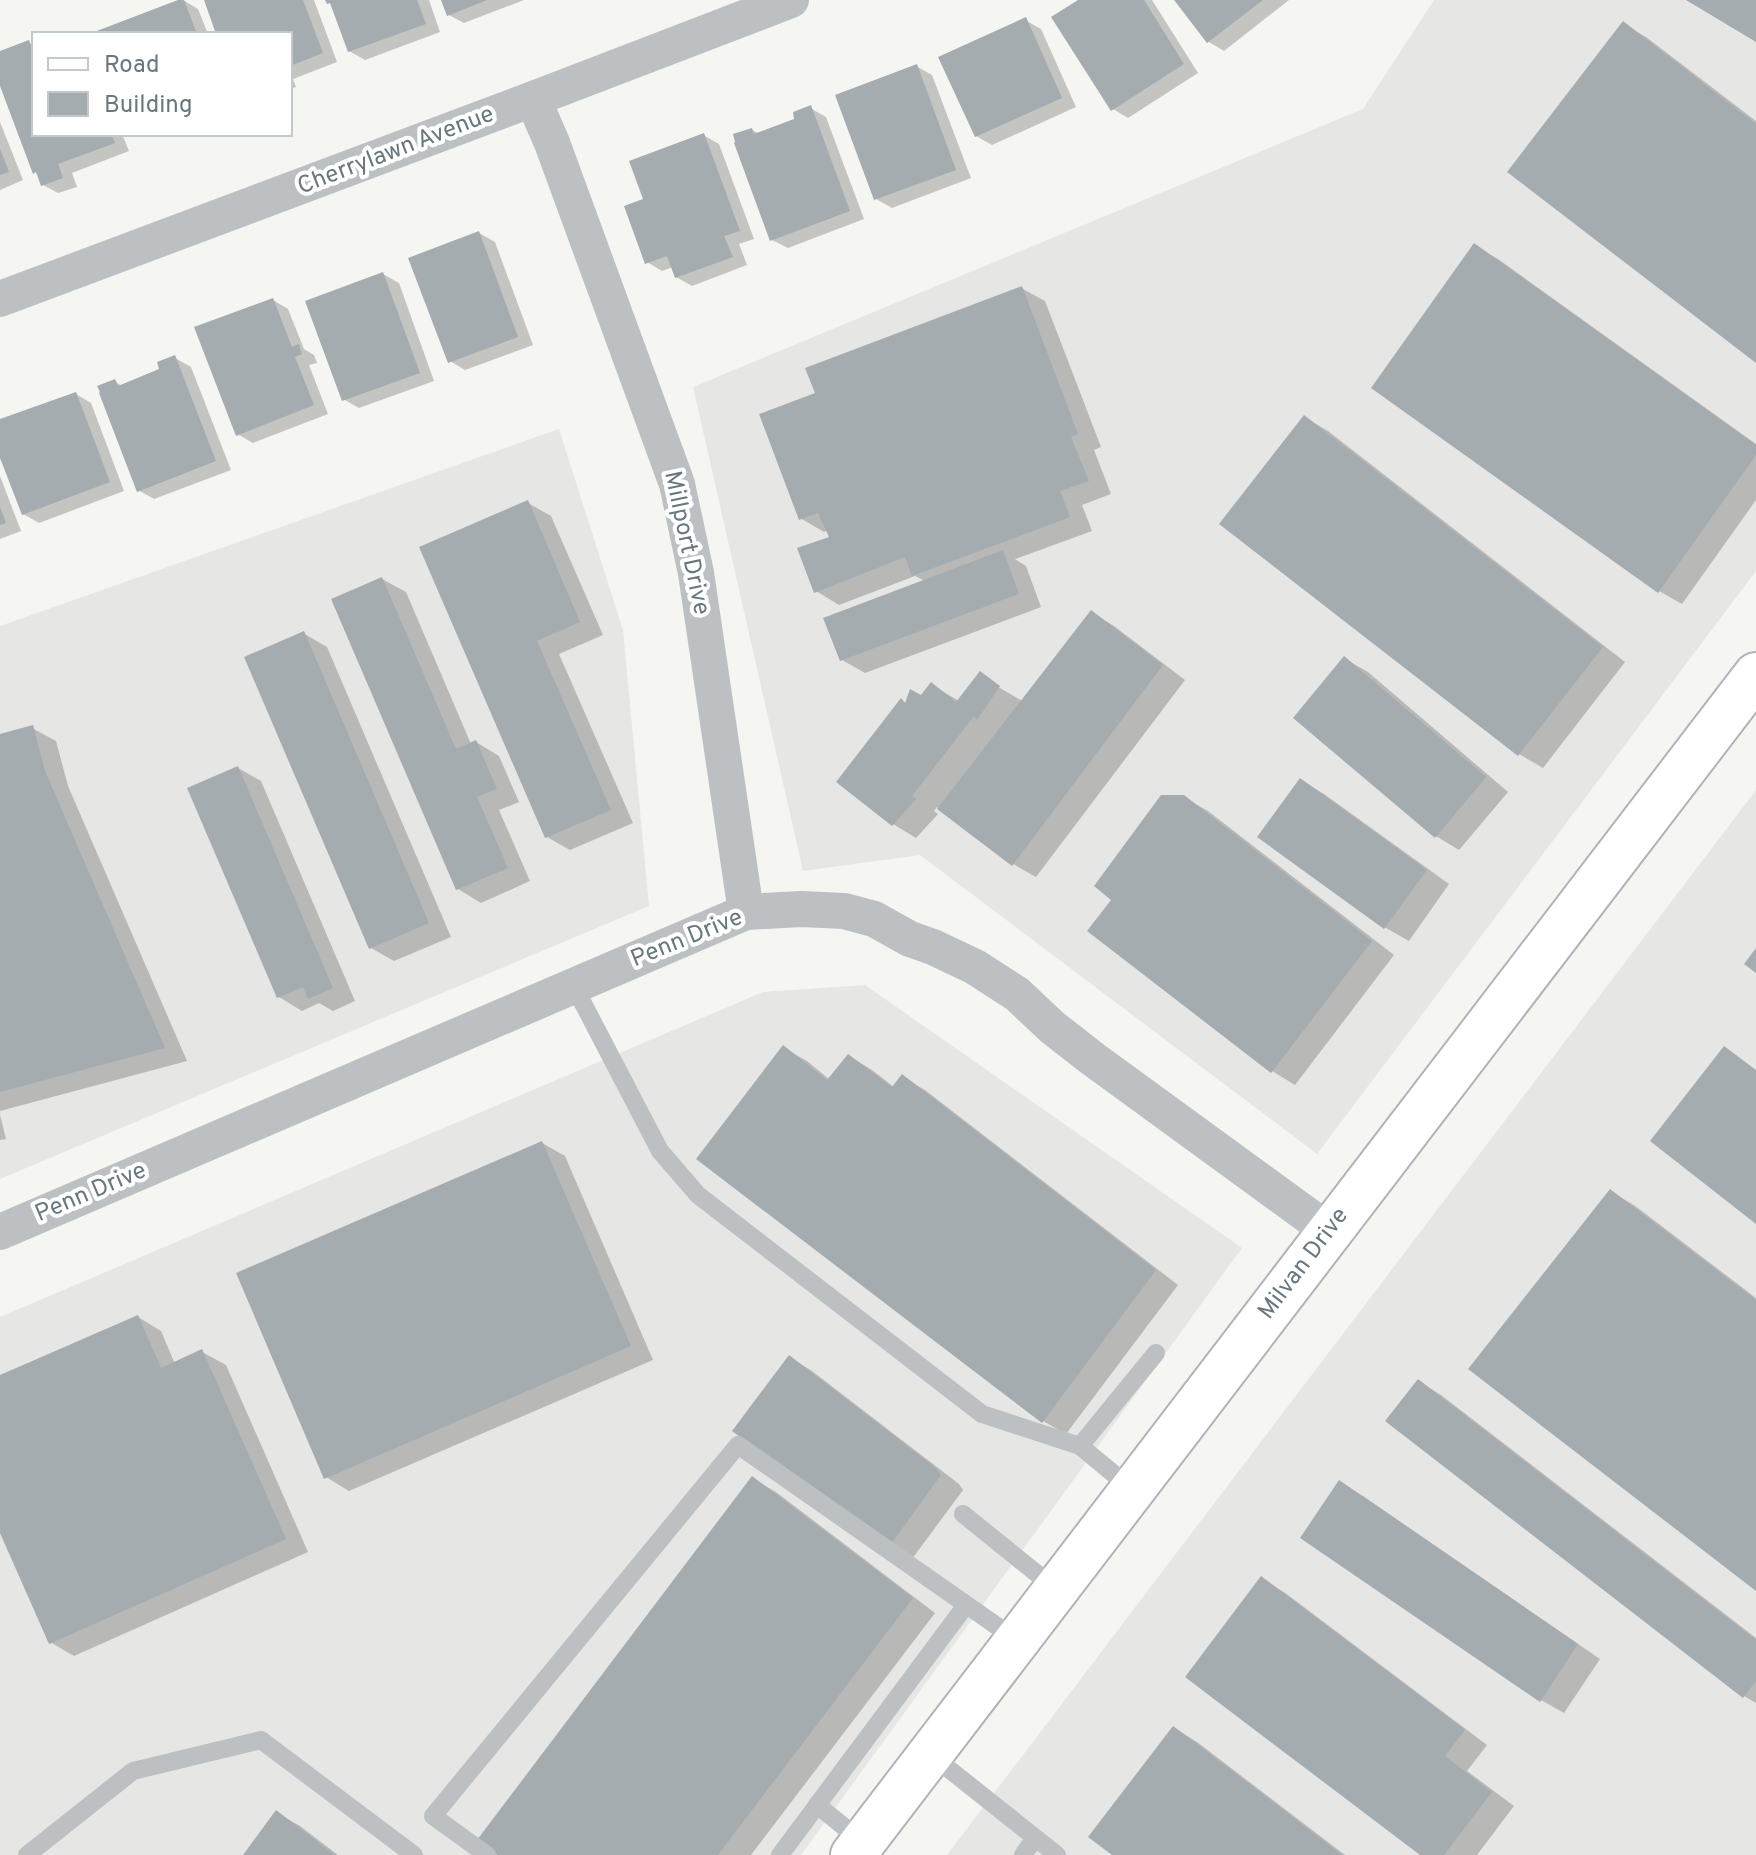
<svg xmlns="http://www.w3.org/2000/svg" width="1756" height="1855" font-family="Overpass,sans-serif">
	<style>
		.built { fill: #e6e6e5 }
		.shadow { fill: #0003 }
		.building { fill: #a4acb0 }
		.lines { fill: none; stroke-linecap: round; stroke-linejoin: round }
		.secondary-casing { stroke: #afb4b7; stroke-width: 48 }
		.lane { stroke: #bcc0c3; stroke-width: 18 }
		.street { stroke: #bcc0c3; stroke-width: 36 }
		.secondary { stroke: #fff; stroke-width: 44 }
		.labels { text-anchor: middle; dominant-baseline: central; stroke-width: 8; stroke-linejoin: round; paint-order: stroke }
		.street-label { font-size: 24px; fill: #67777f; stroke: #fff }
	</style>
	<rect width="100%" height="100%" fill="#f5f5f2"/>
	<!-- built -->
	<g class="built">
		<path d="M 1434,0 L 1756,0 L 1756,571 L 1317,1154 L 920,855 L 803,871 L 693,387 L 1363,109 Z"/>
		<path d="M 559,429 L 623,630 L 649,906 L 0,1179 L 0,626 Z"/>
		<path d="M 1756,790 L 1756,1855 L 947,1855 Z"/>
		<path d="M 865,985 L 1242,1248 L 801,1855 L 0,1855 L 0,1317 L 763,992 Z"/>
	</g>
	<!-- shadow -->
	<g class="shadow">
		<path d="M 183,0 L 198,9 L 208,34 L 97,34 Z"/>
		<path d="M 206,0 L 314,0 L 337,62 L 293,79 L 296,87 L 290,89 L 290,34 L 219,34 Z"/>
		<path d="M 328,0 L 429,0 L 440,32 L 365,60 L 349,51 L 332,5 Z"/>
		<path d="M 443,0 L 524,0 L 464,23 L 449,15 Z"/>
		<path d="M 1081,0 L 1152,0 L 1198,73 L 1128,118 L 1113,109 Z"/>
		<path d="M 1176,0 L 1289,0 L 1224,51 L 1209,42 Z"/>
		<path d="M 1025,20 L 1041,29 L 1076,107 L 992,145 L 976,136 Z"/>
		<path d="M 1623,24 L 1646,37 L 1756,121 L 1756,360 Z"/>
		<path d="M 28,42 L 34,46 L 34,134 L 122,134 L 129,151 L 72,173 L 77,187 L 58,193 L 43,185 L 39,175 L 35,172 L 0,81 L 0,53 Z"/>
		<path d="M 916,66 L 932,75 L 971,178 L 892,208 L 876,199 Z"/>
		<path d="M 810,108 L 826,117 L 864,219 L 788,248 L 772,240 L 752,130 L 760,134 L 797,120 Z"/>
		<path d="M 0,122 L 23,180 L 0,190 Z"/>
		<path d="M 703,135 L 719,144 L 754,239 L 739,244 L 747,265 L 692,286 L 676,277 L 673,267 L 662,271 L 647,262 L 646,200 Z"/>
		<path d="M 479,233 L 495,242 L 533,345 L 465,370 L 450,361 Z"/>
		<path d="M 1475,246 L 1498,259 L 1756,444 L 1756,500 L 1682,604 L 1659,591 Z"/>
		<path d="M 383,274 L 399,283 L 434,381 L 359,408 L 343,399 Z"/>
		<path d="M 1021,288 L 1045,301 L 1101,447 L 1094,450 L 1111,494 L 1082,505 L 1092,531 L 1015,559 L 1026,566 L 1041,607 L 865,673 L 842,660 L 925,581 L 915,576 L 839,605 L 816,591 L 832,538 L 829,530 L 824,532 L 800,518 L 818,394 Z"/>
		<path d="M 273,300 L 288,309 L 304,349 L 314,355 L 317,363 L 309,365 L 328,414 L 253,443 L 237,434 Z"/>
		<path d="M 175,358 L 191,367 L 231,470 L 154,499 L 138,490 L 114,381 L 122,386 L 162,370 Z"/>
		<path d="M 76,394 L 91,403 L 124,491 L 39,523 L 23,514 L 0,452 L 0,421 Z"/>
		<path d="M 1304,417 L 1328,431 L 1625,662 L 1543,768 L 1519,754 L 1222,524 Z"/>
		<path d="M 0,476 L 21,531 L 0,539 Z"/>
		<path d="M 528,503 L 551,516 L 603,635 L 559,654 L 633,823 L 570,850 L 547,837 Z"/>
		<path d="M 382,579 L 406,592 L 471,744 L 476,742 L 499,756 L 519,802 L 499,810 L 530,881 L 481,903 L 458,889 Z"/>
		<path d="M 1091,612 L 1114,626 L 1185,680 L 1036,877 L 1013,864 L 937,807 L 934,811 L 938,814 L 916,838 L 893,824 L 902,701 L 907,704 L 922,698 L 932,685 L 959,701 L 980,673 L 994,682 L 993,684 L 1024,702 Z"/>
		<path d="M 303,633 L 327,647 L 451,937 L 394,961 L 371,948 Z"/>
		<path d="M 1345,659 L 1368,672 L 1508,792 L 1459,850 L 1436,836 Z"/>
		<path d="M 32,728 L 56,741 L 68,786 L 187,1061 L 0,1111 L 0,736 Z"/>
		<path d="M 238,768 L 261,781 L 355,1001 L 333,1011 L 319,1003 L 302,1011 L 279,997 Z"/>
		<path d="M 1301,780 L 1324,794 L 1449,884 L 1409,941 L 1386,928 L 1260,837 Z"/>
		<path d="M 1183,797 L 1208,811 L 1394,955 L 1295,1085 L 1272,1071 Z"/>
		<path d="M 784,1048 L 807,1061 L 830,1080 L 849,1056 L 872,1070 L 894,1087 L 902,1077 L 925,1090 L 1178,1285 L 1066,1434 L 1043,1421 Z"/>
		<path d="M 0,1115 L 6,1139 L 0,1140 Z"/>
		<path d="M 542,1143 L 565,1156 L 653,1360 L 349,1491 L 326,1477 Z"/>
		<path d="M 1611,1192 L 1634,1205 L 1756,1298 L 1756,1588 Z"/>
		<path d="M 138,1317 L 161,1331 L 175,1364 L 202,1352 L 226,1365 L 308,1552 L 74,1656 L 50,1642 L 0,1528 L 0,1378 Z"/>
		<path d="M 789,1357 L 812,1371 L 959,1484 L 963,1490 L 912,1559 L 889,1546 Z"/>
		<path d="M 1418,1381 L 1441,1395 L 1756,1638 L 1756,1703 L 1744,1696 Z"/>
		<path d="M 753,1479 L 776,1492 L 935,1613 L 751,1855 L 500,1855 Z"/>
		<path d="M 1340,1483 L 1363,1496 L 1600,1659 L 1564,1713 L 1541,1700 Z"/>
		<path d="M 1261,1579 L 1284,1592 L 1487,1745 L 1467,1771 L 1514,1806 L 1477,1855 L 1424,1855 Z"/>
		<path d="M 1174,1728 L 1197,1742 L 1345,1855 L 1115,1855 Z"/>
		<path d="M 277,1813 L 300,1826 L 338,1855 L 245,1855 Z"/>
	</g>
	<!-- building -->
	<g class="building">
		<path d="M 178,0 L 184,0 L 197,34 L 95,34 L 94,32 Z"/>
		<path d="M 204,0 L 303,0 L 323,53 L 290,66 L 290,34 L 216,34 Z"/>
		<path d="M 325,0 L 417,0 L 426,24 L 348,52 L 330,3 L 327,4 Z"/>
		<path d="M 441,0 L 487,0 L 447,16 Z"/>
		<path d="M 1078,0 L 1144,0 L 1184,64 L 1111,111 L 1051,17 Z"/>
		<path d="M 1174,0 L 1263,0 L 1207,43 Z"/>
		<path d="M 1686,0 L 1756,0 L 1756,42 Z"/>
		<path d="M 1026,17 L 1062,98 L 975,137 L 938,57 Z"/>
		<path d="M 1623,21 L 1756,124 L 1756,363 L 1507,172 Z"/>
		<path d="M 29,40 L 34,55 L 34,134 L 111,134 L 115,143 L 58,164 L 63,178 L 41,186 L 36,172 L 33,174 L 0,86 L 0,51 Z"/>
		<path d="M 917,64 L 956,170 L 874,200 L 835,95 Z"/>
		<path d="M 811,105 L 850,211 L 770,241 L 734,143 L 735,142 L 733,134 L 752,128 L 754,134 L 794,119 L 793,112 Z"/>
		<path d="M 704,133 L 740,231 L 724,236 L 733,257 L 675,278 L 667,256 L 645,264 L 624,206 L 643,199 L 629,161 Z"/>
		<path d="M 0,149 L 9,172 L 0,175 Z"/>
		<path d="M 479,231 L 518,337 L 448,363 L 408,258 Z"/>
		<path d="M 1474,243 L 1756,445 L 1756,455 L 1658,593 L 1371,388 Z"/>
		<path d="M 383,272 L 420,373 L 342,401 L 305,301 Z"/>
		<path d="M 1022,286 L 1078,434 L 1071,437 L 1089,481 L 1060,491 L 1070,517 L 912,576 L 905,557 L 814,593 L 797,548 L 829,537 L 818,513 L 799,520 L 759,414 L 815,393 L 805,368 Z"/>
		<path d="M 273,298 L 292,347 L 299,344 L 302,354 L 295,357 L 314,405 L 236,436 L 194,327 Z"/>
		<path d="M 175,355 L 216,461 L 137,492 L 99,393 L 100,392 L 97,386 L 115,379 L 118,386 L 159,369 L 157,362 Z"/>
		<path d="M 76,392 L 110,482 L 22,515 L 0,458 L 0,419 Z"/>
		<path d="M 1304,415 L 1603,647 L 1518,756 L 1219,524 Z"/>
		<path d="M 528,500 L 580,622 L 537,641 L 611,810 L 545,838 L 419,547 Z"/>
		<path d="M 0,507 L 6,523 L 0,525 Z"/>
		<path d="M 1003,550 L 1019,594 L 840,661 L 823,618 Z"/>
		<path d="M 382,577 L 456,749 L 476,740 L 497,789 L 477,797 L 508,868 L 456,890 L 331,599 Z"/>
		<path d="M 1091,610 L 1163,665 L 1012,866 L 937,809 Z"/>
		<path d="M 304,631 L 429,923 L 369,949 L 244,657 Z"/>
		<path d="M 1344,656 L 1486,777 L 1435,838 L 1293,718 Z"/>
		<path d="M 980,671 L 1000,686 L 977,720 L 974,716 L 912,796 L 916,799 L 892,826 L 836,782 L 901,698 L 905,703 L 910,689 L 921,695 L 931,682 L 956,702 Z"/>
		<path d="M 33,725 L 45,771 L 165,1048 L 0,1092 L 0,734 Z"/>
		<path d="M 238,766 L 333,988 L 308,999 L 303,987 L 277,998 L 187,788 Z"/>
		<path d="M 1300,778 L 1427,870 L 1384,929 L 1257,837 Z"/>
		<path d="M 1161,795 L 1184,795 L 1372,941 L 1271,1073 L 1087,931 L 1111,900 L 1094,886 Z"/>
		<path d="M 1756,948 L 1756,973 L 1744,964 Z"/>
		<path d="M 783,1045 L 827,1080 L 848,1054 L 892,1087 L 902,1074 L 1156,1270 L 1042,1423 L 696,1159 Z"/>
		<path d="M 1724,1046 L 1756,1070 L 1756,1224 L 1650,1141 Z"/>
		<path d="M 542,1141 L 631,1346 L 324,1479 L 236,1273 Z"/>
		<path d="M 1610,1189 L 1756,1300 L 1756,1591 L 1468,1369 Z"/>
		<path d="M 138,1315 L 161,1368 L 202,1349 L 286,1539 L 49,1644 L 0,1533 L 0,1375 Z"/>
		<path d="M 789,1355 L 936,1468 L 941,1475 L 888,1548 L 732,1431 Z"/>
		<path d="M 1418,1379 L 1756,1640 L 1756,1681 L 1743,1698 L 1385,1421 Z"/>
		<path d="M 752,1476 L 913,1598 L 718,1855 L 497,1855 L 477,1840 Z"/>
		<path d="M 1339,1480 L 1578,1644 L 1540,1702 L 1300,1538 Z"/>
		<path d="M 1261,1576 L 1465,1730 L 1445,1756 L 1492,1792 L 1444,1855 L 1420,1855 L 1185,1677 Z"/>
		<path d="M 1173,1726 L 1200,1746 L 1342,1855 L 1112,1855 L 1088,1837 Z"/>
		<path d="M 276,1810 L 335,1855 L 243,1855 Z"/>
	</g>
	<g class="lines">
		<defs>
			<path id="secondary" d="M 853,1855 L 1756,675"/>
		</defs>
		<!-- secondary casing -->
		<use href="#secondary" class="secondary-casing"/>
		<!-- lane -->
		<g class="lane">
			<path d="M 574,986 L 660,1151 L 698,1195 L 982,1414 L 1080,1446 L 1132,1489"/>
			<path d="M 1080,1446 L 1156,1353"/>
			<path d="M 963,1514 L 1056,1589"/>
			<path d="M 930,1754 L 1057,1855"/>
			<path d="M 817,1805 L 863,1842"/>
			<path d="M 27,1855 L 133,1771 L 261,1740 L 414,1855"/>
			<path d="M 487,1855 L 433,1816 L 738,1445 L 1017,1640"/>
			<path d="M 780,1855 L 966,1605"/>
			<path d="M 1023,1855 L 1035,1838"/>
		</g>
		<!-- street -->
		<g class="street">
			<path d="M 533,99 L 552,143 L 677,484 L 696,573 L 746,912"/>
			<path d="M 0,299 L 533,99 L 791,0"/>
			<path d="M 0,1232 L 746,912 L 801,909 L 844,911 L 874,919 L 910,939 L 933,947 L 975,967 L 1017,994 L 1052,1027 L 1093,1059 L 1329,1231"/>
		</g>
		<!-- secondary -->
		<use href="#secondary" class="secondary"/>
	</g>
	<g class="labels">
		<!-- street labels -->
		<g class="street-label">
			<text transform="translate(396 151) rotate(-21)">Cherrylawn Avenue</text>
			<text transform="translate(686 543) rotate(78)">Millport Drive</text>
			<text transform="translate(687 939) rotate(-22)">Penn Drive</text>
			<text transform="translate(91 1193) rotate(-23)">Penn Drive</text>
			<text transform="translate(1304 1264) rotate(-53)">Milvan Drive</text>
		</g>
	</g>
	<!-- legend -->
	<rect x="32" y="32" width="260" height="104" fill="#ffffff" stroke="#c2c9cc" stroke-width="2"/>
	<rect x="48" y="58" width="40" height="12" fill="#ffffff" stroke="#c2c9cc" stroke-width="2"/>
	<text x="104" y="72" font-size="24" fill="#67777f">Road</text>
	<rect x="48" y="92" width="40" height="24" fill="#a4acb0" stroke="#c2c9cc" stroke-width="2"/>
	<text x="104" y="112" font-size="24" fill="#67777f">Building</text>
</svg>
